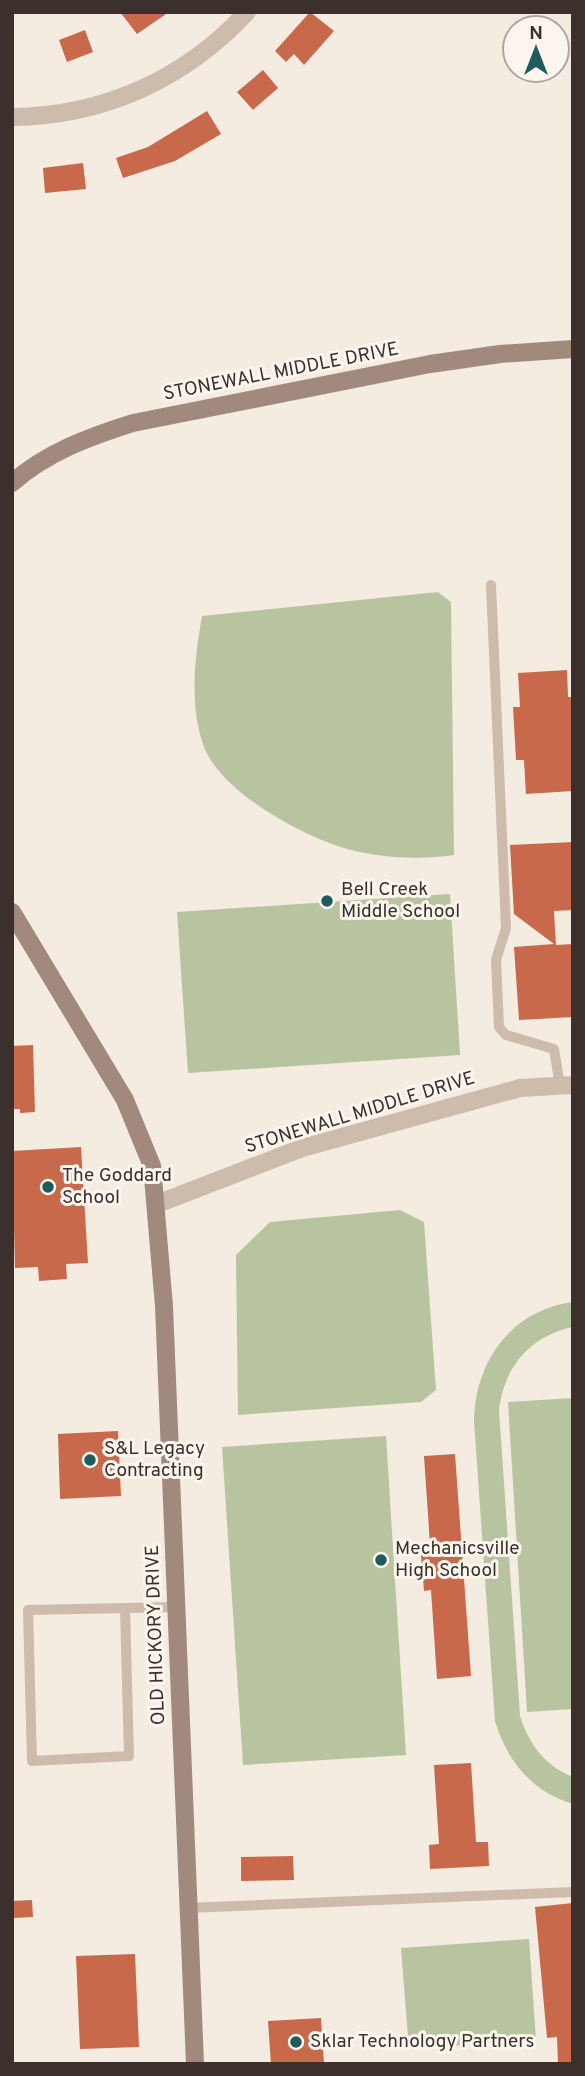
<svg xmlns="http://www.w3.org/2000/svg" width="585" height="2076" font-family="Overpass,sans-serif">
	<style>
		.green { fill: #b8c4a0 }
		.building { fill: #c8694b }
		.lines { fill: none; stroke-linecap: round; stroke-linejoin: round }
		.lane { stroke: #cdbbac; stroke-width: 10 }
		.street { stroke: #cdbbac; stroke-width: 18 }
		.secondary { stroke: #a18a7d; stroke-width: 18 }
		.poi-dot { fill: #1f5a5e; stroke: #fbf5ee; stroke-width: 2.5 }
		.labels { text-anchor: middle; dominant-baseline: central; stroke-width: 6; stroke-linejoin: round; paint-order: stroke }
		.street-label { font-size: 19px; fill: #3b302b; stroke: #fbf5ee }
		.poi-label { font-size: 19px; fill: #3b302b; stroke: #fbf5ee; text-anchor: start }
	</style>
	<rect width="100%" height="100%" fill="#f4ebe1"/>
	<!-- green -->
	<g class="green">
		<path d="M 438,592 L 451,602 L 454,855 C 419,860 381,858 347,849 C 302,836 218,791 203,744 C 189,703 195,657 202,616 Z"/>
		<path d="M 450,894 L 460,1055 L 188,1073 L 177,912 Z"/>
		<path d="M 400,1210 L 424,1222 L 436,1390 L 421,1402 L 238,1415 L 236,1255 L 270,1222 Z"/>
		<path d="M 573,1302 L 573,1327 C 530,1336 504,1367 499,1410 L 520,1716 C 529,1744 545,1766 573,1777 L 573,1804 C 532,1792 507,1761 495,1721 L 474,1421 C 475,1362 511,1310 573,1302 Z"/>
		<path d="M 573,1398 L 573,1709 L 527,1712 L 508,1402 Z"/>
		<path d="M 386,1436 L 406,1755 L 243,1765 L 222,1447 Z"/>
		<path d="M 529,1939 L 536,2040 L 409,2049 L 401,1948 Z"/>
	</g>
	<!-- building -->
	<g class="building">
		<path d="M 120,12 L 169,12 L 137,34 Z"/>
		<path d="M 310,12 L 334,31 L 304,65 L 294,54 L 286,62 L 275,51 Z"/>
		<path d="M 85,30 L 93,52 L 67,62 L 59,40 Z"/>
		<path d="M 263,70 L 278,88 L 253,110 L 237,92 Z"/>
		<path d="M 207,111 L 221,134 L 175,161 L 123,178 L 116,158 L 148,147 Z"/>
		<path d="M 83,163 L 86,189 L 45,193 L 43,168 Z"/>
		<path d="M 567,670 L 568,697 L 573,697 L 573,791 L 526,794 L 524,760 L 516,760 L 513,707 L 520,707 L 518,673 Z"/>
		<path d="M 573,842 L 573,910 L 554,911 L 556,945 L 573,944 L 573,1017 L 519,1020 L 514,947 L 554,944 L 514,914 L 510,845 Z"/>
		<path d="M 33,1045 L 35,1112 L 20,1113 L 20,1109 L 12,1109 L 12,1046 Z"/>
		<path d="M 81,1147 L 88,1263 L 66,1264 L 67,1279 L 39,1281 L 38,1267 L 15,1268 L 12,1151 Z"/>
		<path d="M 118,1431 L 121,1496 L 60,1499 L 58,1434 Z"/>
		<path d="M 455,1454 L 471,1676 L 437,1679 L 431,1590 L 424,1591 L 420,1545 L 430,1544 L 424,1456 Z"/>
		<path d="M 471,1763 L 476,1842 L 488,1842 L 489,1866 L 430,1869 L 429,1845 L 439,1844 L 434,1765 Z"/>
		<path d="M 293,1856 L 294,1880 L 241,1881 L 241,1857 Z"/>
		<path d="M 32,1900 L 33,1917 L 13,1918 L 12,1901 Z"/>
		<path d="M 573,1903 L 573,2064 L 558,2064 L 557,2037 L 547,2038 L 535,1907 Z"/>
		<path d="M 135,1954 L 139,2047 L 80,2049 L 76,1956 Z"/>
		<path d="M 321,2018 L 324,2064 L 271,2064 L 268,2021 Z"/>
	</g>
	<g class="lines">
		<!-- lane -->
		<g class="lane">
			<path d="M 491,585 L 506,928 L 496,960 L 499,1027 L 506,1035 L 554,1049 L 560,1086"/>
			<path d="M 125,1608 L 129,1756 L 32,1761 L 28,1610 L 176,1607"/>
			<path d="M 187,1908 L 573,1892"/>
		</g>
		<!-- street -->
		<g class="street">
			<path d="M 12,117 C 104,116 185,79 247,12"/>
			<path d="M 157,1204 L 302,1148 L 520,1088 L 573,1085"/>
		</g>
		<!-- secondary -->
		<g class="secondary">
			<path d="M 12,483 C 47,452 89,437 133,423 L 430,364 L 500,354 L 573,349"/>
			<path d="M 12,912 L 125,1100 L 152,1166 L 164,1306 L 195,2064"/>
		</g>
	</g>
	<!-- markers -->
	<g class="poi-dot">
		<circle cx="327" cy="901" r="7"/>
		<circle cx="48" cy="1187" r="7"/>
		<circle cx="90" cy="1460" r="7"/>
		<circle cx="381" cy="1560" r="7"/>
		<circle cx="296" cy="2042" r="7"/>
	</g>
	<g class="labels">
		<!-- street labels -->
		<g class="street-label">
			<text transform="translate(281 372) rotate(-11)">STONEWALL MIDDLE DRIVE</text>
			<text transform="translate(360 1113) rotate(-17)">STONEWALL MIDDLE DRIVE</text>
			<text transform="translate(156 1635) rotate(-92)">OLD HICKORY DRIVE</text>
		</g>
		<!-- poi labels -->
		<g class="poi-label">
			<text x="341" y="890">Bell Creek<tspan x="341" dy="22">Middle School</tspan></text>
			<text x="62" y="1176">The Goddard<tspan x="62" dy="22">School</tspan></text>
			<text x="104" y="1449">S&amp;L Legacy<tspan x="104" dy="22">Contracting</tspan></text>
			<text x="395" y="1549">Mechanicsville<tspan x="395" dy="22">High School</tspan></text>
			<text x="310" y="2042">Sklar Technology Partners</text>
		</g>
	</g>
	<!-- border -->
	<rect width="585" height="2076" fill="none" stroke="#3b302b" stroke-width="28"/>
	<!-- north arrow -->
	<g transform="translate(536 49)"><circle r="33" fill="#fbf5ee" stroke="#aea6a0" stroke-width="2"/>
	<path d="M0-5L12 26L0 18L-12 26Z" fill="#1f5a5e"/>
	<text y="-10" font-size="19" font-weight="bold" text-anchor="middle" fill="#3b302b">N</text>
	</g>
</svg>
